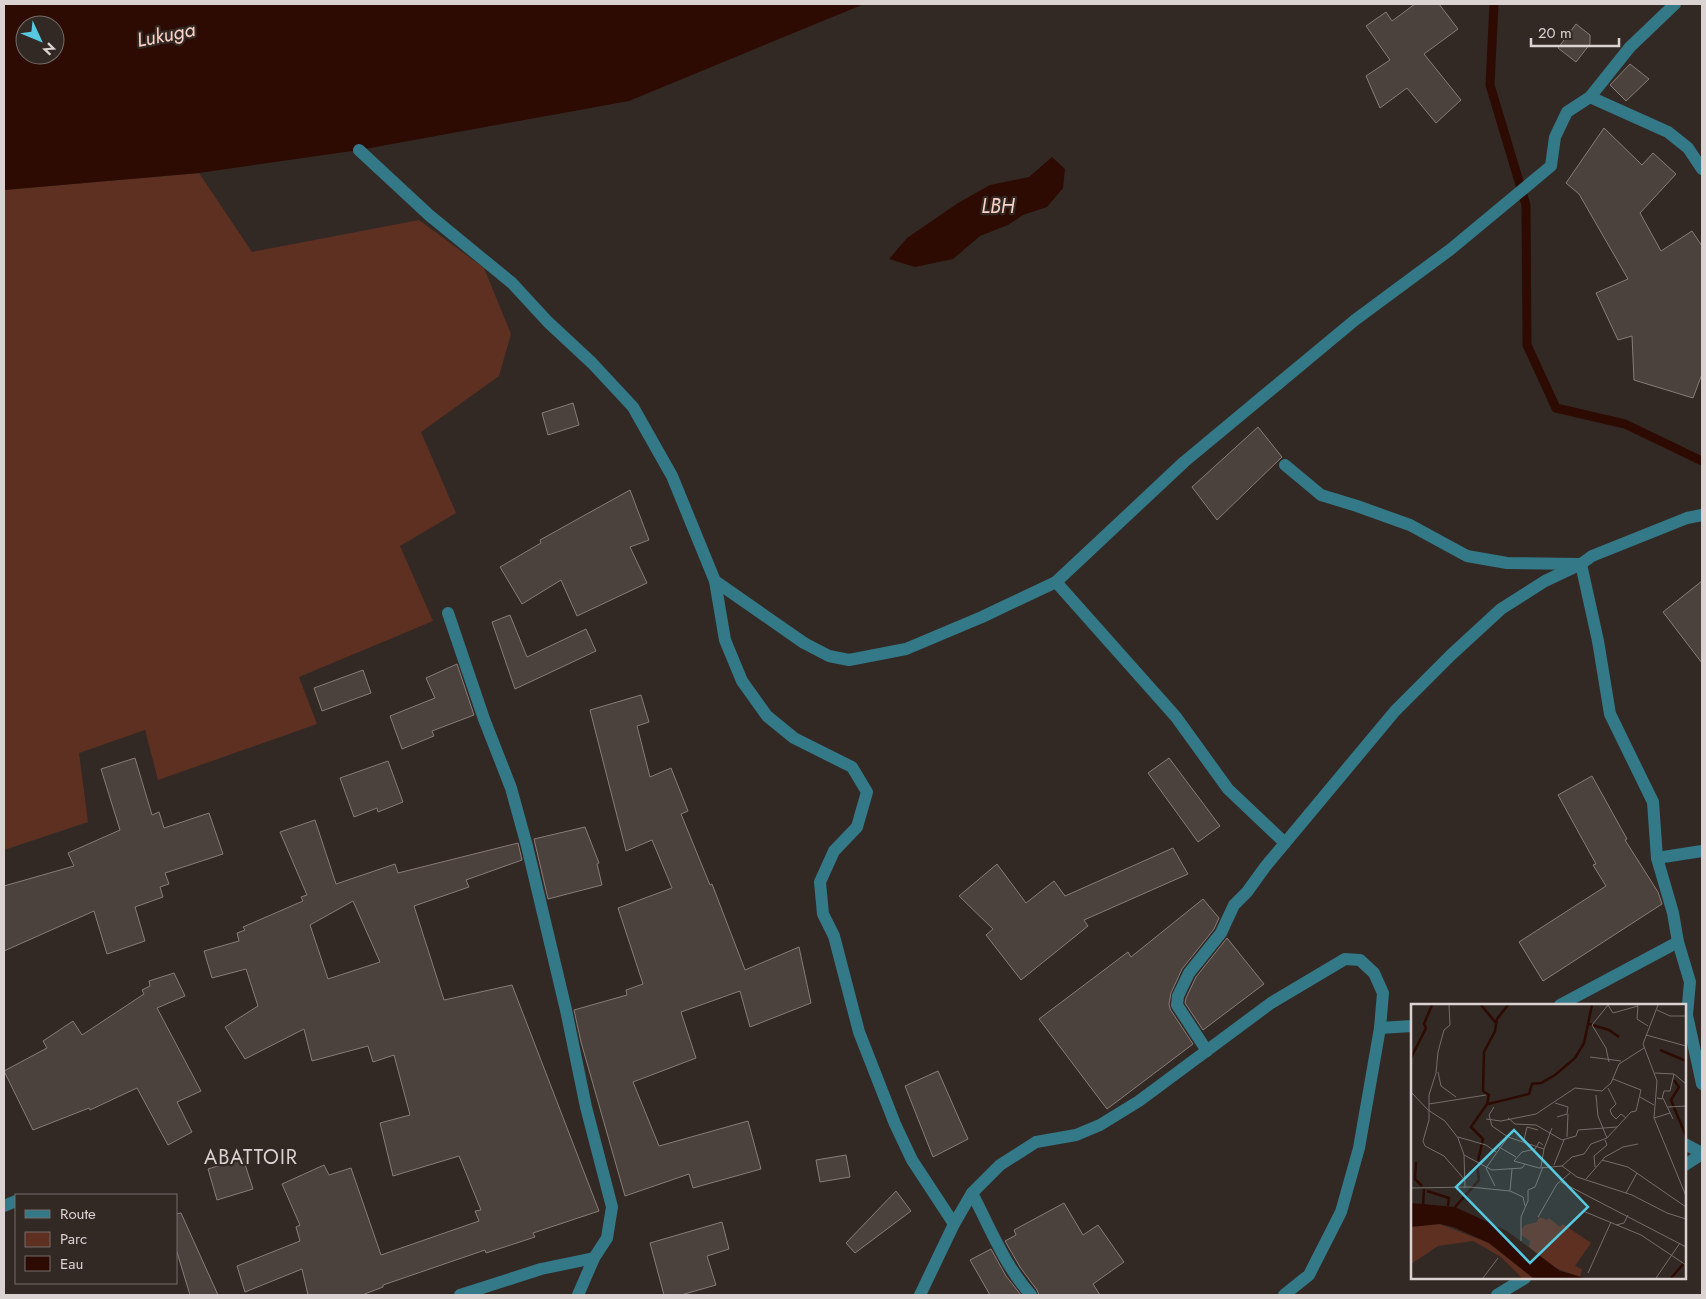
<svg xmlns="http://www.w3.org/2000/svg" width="1706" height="1299" font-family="Jost,sans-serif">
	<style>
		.green { fill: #5d3021 }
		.water { fill: #2d0b02; fill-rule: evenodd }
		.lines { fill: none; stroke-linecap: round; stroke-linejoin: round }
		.stream { stroke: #2d0b02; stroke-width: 9 }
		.building { fill: #4b413d; stroke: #887c78; fill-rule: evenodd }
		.minor { stroke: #347987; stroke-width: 12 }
		.labels { text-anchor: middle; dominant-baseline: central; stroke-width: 4.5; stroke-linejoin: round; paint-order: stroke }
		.water-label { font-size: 20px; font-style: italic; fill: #fcd2c4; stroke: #322925 }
		.neighbourhood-label { font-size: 20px; letter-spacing: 1px; fill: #dad3d1; stroke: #322925 }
		.inset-river { fill: none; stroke: #2d0b02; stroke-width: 2.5 }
		.inset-road { fill: none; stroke: #756d6a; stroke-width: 1 }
		.view { fill: #56c9e0; fill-opacity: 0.15; stroke: #56c9e0; stroke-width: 2.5 }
		.inset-edge { fill: none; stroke: #dad3d1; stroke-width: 2.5 }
	</style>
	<rect width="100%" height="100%" fill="#322925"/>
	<!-- green -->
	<path class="green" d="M 199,173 L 252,252 L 419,220 L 484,268 L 511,334 L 499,376 L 421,432 L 456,513 L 400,546 L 433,621 L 299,677 L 317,724 L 158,780 L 145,730 L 79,753 L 88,822 L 4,850 L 4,190 Z"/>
	<!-- water -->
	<g class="water">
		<path d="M 4,4 L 864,4 L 629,101 L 359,150 L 199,173 L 4,190 ZM 25,25 L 55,25 L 55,55 L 25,55 Z"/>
		<path d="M 1052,157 L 1065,169 L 1063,188 L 1047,207 L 1023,215 L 1008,225 L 980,236 L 953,259 L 915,267 L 889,259 L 907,238 L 958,203 L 990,185 L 1029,177 Z"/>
	</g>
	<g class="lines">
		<!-- stream -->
		<path class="stream" d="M 1494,4 L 1490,85 L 1526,205 L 1527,345 L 1556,408 L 1625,424 L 1702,461"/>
	</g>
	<!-- building -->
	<g class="building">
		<path d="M 1415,4 L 1439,4 L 1458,29 L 1424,54 L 1461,100 L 1436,123 L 1407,88 L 1380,108 L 1366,76 L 1390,60 L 1366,26 L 1386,12 L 1392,21 Z"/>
		<path d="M 1576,24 L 1590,35 L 1590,44 L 1576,62 L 1558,48 Z"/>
		<path d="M 1630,64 L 1649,79 L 1626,101 L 1610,85 Z"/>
		<path d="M 1604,128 L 1642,165 L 1653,153 L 1676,174 L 1640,213 L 1661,251 L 1692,231 L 1702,246 L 1702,374 L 1693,398 L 1634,380 L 1632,336 L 1618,340 L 1596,293 L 1628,279 L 1579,194 L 1566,183 Z"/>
		<path d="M 573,403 L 579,425 L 548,435 L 542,413 Z"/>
		<path d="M 1258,427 L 1282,457 L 1217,520 L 1192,487 Z"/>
		<path d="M 630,490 L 649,540 L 630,547 L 647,583 L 577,616 L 561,580 L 522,604 L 500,567 L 541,543 L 540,540 Z"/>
		<path d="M 1702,581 L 1702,663 L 1663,612 Z"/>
		<path d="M 510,615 L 527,657 L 586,629 L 596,651 L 515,689 L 492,622 Z"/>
		<path d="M 457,664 L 474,715 L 432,731 L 434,736 L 402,749 L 390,716 L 435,698 L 426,678 Z"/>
		<path d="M 363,670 L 371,693 L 322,711 L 314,688 Z"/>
		<path d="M 641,695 L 649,722 L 637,726 L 650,777 L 671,768 L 688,811 L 681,814 L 710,885 L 712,884 L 745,970 L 799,947 L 811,1003 L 750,1027 L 740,991 L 681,1012 L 696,1058 L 633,1082 L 659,1146 L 748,1121 L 761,1169 L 693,1188 L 689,1174 L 625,1196 L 581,1042 L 574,1010 L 627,995 L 626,990 L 643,984 L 618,908 L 672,888 L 652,840 L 626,851 L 590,710 Z"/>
		<path d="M 135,758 L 152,815 L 159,812 L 164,828 L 209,813 L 223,854 L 165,873 L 169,884 L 160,887 L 163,897 L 135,907 L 145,941 L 107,954 L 94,911 L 4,951 L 4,886 L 74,866 L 68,853 L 120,830 L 101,769 Z"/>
		<path d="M 1169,758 L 1220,826 L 1198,842 L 1148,773 Z"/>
		<path d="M 388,761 L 403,802 L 378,812 L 377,808 L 354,817 L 340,778 Z"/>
		<path d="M 1592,776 L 1627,839 L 1625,840 L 1658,892 L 1662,904 L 1543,981 L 1519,942 L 1606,886 L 1593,865 L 1596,864 L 1558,795 Z"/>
		<path d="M 315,820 L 336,884 L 395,864 L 398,873 L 518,843 L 522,860 L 466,880 L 469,887 L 414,906 L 444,1000 L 512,985 L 599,1211 L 533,1233 L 535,1237 L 486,1253 L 485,1250 L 383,1285 L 383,1287 L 362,1295 L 308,1295 L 302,1269 L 245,1292 L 237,1266 L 300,1241 L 296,1227 L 300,1225 L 282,1184 L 324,1165 L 329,1175 L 351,1168 L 381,1255 L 479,1221 L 475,1211 L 481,1210 L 459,1156 L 393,1176 L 380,1123 L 410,1115 L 394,1055 L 373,1062 L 368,1046 L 312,1061 L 304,1029 L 245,1059 L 225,1027 L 258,1006 L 246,969 L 212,978 L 204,951 L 239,941 L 237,933 L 245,930 L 243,927 L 303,901 L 301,897 L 307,895 L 280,832 ZM 353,901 L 380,962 L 328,979 L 310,925 Z"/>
		<path d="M 585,827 L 599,863 L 597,864 L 602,885 L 548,899 L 534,839 Z"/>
		<path d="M 1173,848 L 1188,874 L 1084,920 L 1088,926 L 1021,980 L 986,935 L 993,929 L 959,896 L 997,864 L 1026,903 L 1054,881 L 1065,896 Z"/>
		<path d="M 1203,899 L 1219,918 L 1214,929 L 1182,969 L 1171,993 L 1169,1004 L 1170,1009 L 1193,1044 L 1107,1109 L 1039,1019 L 1128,952 L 1131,957 Z"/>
		<path d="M 1227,938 L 1264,984 L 1203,1030 L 1185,1003 L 1186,998 L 1196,977 Z"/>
		<path d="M 174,973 L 185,996 L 157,1008 L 201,1091 L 177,1102 L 192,1132 L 168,1145 L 137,1088 L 90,1110 L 89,1108 L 33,1130 L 4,1071 L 47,1048 L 43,1041 L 73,1021 L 82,1035 L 144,994 L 142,990 L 150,986 L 149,981 Z"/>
		<path d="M 938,1071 L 968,1139 L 933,1157 L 905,1086 Z"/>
		<path d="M 846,1155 L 850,1177 L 820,1182 L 816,1160 Z"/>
		<path d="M 243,1158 L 253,1189 L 217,1200 L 208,1169 Z"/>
		<path d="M 896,1191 L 911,1211 L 855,1253 L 846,1243 Z"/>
		<path d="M 1064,1203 L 1083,1235 L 1098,1225 L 1124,1262 L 1093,1284 L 1100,1295 L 1039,1295 L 1037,1290 L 1020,1267 L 1005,1241 L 1016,1235 L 1014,1230 Z"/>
		<path d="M 181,1213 L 218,1295 L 190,1295 L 176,1249 L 176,1214 Z"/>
		<path d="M 722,1222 L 729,1249 L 707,1256 L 716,1285 L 681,1295 L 664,1295 L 650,1243 Z"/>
		<path d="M 991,1249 L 1006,1276 L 1021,1295 L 990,1295 L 970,1260 Z"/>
	</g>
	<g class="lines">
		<!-- minor -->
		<g class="minor">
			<path d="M 1590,97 L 1668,132 L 1688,148 L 1702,169"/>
			<path d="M 359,150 L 429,215 L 512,283 L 548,322 L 592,363 L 633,407 L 672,476 L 715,581 L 725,640 L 742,681 L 767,716 L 794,738 L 852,767 L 867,792 L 857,827 L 834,851 L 820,882 L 823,914 L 834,936 L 859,1032 L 895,1124 L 912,1160 L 954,1224"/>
			<path d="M 1285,465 L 1321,495 L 1357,506 L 1410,525 L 1467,556 L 1507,563 L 1581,564 L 1598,641 L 1610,714 L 1653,802 L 1657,858 L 1673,913 L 1678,942 L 1690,982 L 1687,1015 L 1702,1084"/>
			<path d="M 715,581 L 804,643 L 829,656 L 849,660 L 906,649 L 982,617 L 1056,582 L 1184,462 L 1355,320 L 1451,249 L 1551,166 L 1555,137 L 1567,112 L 1590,97 L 1630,47 L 1675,4"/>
			<path d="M 1056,582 L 1176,717 L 1228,789 L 1285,843"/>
			<path d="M 448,613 L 484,719 L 511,788 L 527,846 L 566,1010 L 586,1107 L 612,1207 L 607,1238 L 594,1258 L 578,1295"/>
			<path d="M 1657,858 L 1702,851"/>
			<path d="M 1560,1005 L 1678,942"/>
			<path d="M 1380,1028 L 1412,1026"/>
			<path d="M 1207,1051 L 1177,1005 L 1178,996 L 1189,973 L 1221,933 L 1234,905 L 1247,892 L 1265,867 L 1395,711 L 1451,655 L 1501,609 L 1545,581 L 1581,564 L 1592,556 L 1687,518 L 1702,515"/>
			<path d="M 1685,1144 L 1702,1153"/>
			<path d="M 1685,1165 L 1702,1154"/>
			<path d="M 972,1193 C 990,1228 1005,1266 1031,1295"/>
			<path d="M 4,1206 L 16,1201"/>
			<path d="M 460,1295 L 541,1269 L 594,1258"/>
			<path d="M 920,1295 L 954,1224 L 972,1193 L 1000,1165 L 1036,1142 L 1076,1135 L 1100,1125 L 1139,1101 L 1271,1003 L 1345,959 L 1360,960 L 1374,973 L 1383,993 L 1380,1028 L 1359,1148 L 1341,1212 L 1309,1275 L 1284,1295"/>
			<path d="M 1497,1295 L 1525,1278"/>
		</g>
	</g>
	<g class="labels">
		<!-- water labels -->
		<g class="water-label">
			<text transform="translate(166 35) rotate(-11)">Lukuga</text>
			<text x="998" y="206">LBH</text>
		</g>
		<!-- neighbourhood labels -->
		<g class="neighbourhood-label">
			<text x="251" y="1157">ABATTOIR</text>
		</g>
	</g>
	<!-- overview -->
	<g transform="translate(1411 1004)">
		<rect width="275" height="275" fill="#322925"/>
		<path d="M 128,213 L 136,216 L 138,214 L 149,223 L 152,220 L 180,239 L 164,262 L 171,265 L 169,273 L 141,263 L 118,243 L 119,237 L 110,231 L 110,226 L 114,221 L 126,218 ZM 5,220 L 29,220 L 78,239 L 122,274 L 111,274 L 90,253 L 62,237 L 27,242 L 0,260 L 0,223 Z" fill="#5d3021"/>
		<path d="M 0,199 L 44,203 L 96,227 L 149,267 L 174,274 L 122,274 L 78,239 L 42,223 L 29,220 L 0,223 Z" fill="#2d0b02"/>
		<path class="inset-river" d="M 70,1 L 85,19M 178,20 L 198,26 L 208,33M 249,46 L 275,57M 0,54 L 15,24 L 13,20 L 21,1M 263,76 L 268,83 L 260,96 L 275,132M 77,100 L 118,90 L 121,80 L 130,79 L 144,71 L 164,54 L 173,39 L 181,1M 67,157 L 72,135 L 60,123 L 76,100 L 78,91 L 72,87 L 73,48 L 84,27 L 86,15 L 97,1M 5,158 L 4,175 L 11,182M 16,187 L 38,194 L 37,202M 12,202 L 13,185M 44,203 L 68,176 L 66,160M 260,274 L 275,257"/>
		<path class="inset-road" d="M 38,1 L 39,21 L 33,26 L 27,48 L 25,69 L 18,91 L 18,116 L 12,137 L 14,142 L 33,152 L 53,175M 197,1 L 181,21 L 195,44 L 198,58M 197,1 L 202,9 L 227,2M 227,1 L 226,15 L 237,22M 247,1 L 232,40 L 246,77 L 243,114 L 275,192M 246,6 L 259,12 L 275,12M 235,31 L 275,42M 179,53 L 210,57M 27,68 L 30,82 L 45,93M 244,69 L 263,70 L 275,80M 197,84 L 205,100 L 199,106 L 201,111 L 205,115 L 210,110 L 215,114M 0,88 L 17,106 L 34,117 L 47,134 L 53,151 L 54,184M 229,93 L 243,101M 246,94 L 251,95 L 253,87 L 259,87 L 263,70M 252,94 L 262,115M 144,99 L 157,103 L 156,110 L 146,113M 18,100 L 75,91M 83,103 L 78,111 L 81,122 L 97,133 L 133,145 L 130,163M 257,103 L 275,102M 97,114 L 104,120 L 125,121 L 151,136 L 165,132 L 167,126 L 206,123M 243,114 L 259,109M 75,115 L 90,117 L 125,110 L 164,84 L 191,87 L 200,79 L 208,60 L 233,44M 47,133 L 75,141 L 85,148M 156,133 L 157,110M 196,134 L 220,108 L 225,107 L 230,86 L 202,75M 113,136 L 116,123 L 127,126M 132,141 L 128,138 L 124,145 L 111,148 L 103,157 L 128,164 L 151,162 L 166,173 L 221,191 L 256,209 L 275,215M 88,143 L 105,153M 133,145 L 141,124M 53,151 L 81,166 L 111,164 L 114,160M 191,156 L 217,163 L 275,203M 143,161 L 153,136M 151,162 L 161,153 L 173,150 L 180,140 L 196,134 L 187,112 L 185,91M 184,163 L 183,152 L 196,141 L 194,136M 175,175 L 194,153 L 212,143 L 227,140M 150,178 L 275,243M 84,182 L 75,164 L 97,133M 0,184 L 59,183 L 99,187 L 112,193 L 114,202M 99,187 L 101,165M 215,189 L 226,169M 172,207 L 230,231 L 275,261M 127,213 L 146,180 L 159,169M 205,221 L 213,219 L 217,211M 110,237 L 110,213 L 117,197 L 117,186 L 124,183 L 132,163M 177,269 L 200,218M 72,274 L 87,254M 245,274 L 269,239"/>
		<path class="view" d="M 103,126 L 177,203 L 119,259 L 45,183 Z"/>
		<rect width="275" height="275" class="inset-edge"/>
	</g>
	<!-- border -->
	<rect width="1706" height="1299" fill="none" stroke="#dad3d1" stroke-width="10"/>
	<!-- legend -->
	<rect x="15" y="1194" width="162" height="90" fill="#322925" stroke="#756d6a"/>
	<rect x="25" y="1210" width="25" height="8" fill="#347987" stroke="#756d6a"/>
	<text x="60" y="1219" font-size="15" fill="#dad3d1">Route</text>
	<rect x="25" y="1232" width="25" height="15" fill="#5d3021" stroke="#756d6a"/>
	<text x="60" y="1244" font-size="15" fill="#dad3d1">Parc</text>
	<rect x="25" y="1256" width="25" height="15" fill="#2d0b02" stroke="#756d6a"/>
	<text x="60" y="1269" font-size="15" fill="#dad3d1">Eau</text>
	<!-- north arrow -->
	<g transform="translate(40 40) rotate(134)"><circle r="24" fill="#322925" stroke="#756d6a"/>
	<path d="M0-4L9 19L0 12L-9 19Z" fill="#56c9e0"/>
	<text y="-8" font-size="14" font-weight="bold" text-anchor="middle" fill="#dad3d1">N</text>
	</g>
	<!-- scale -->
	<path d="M1531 38v8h88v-8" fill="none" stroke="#dad3d1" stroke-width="2.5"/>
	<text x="1538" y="38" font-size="15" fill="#dad3d1" stroke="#322925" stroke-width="4" paint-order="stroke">20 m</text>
</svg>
